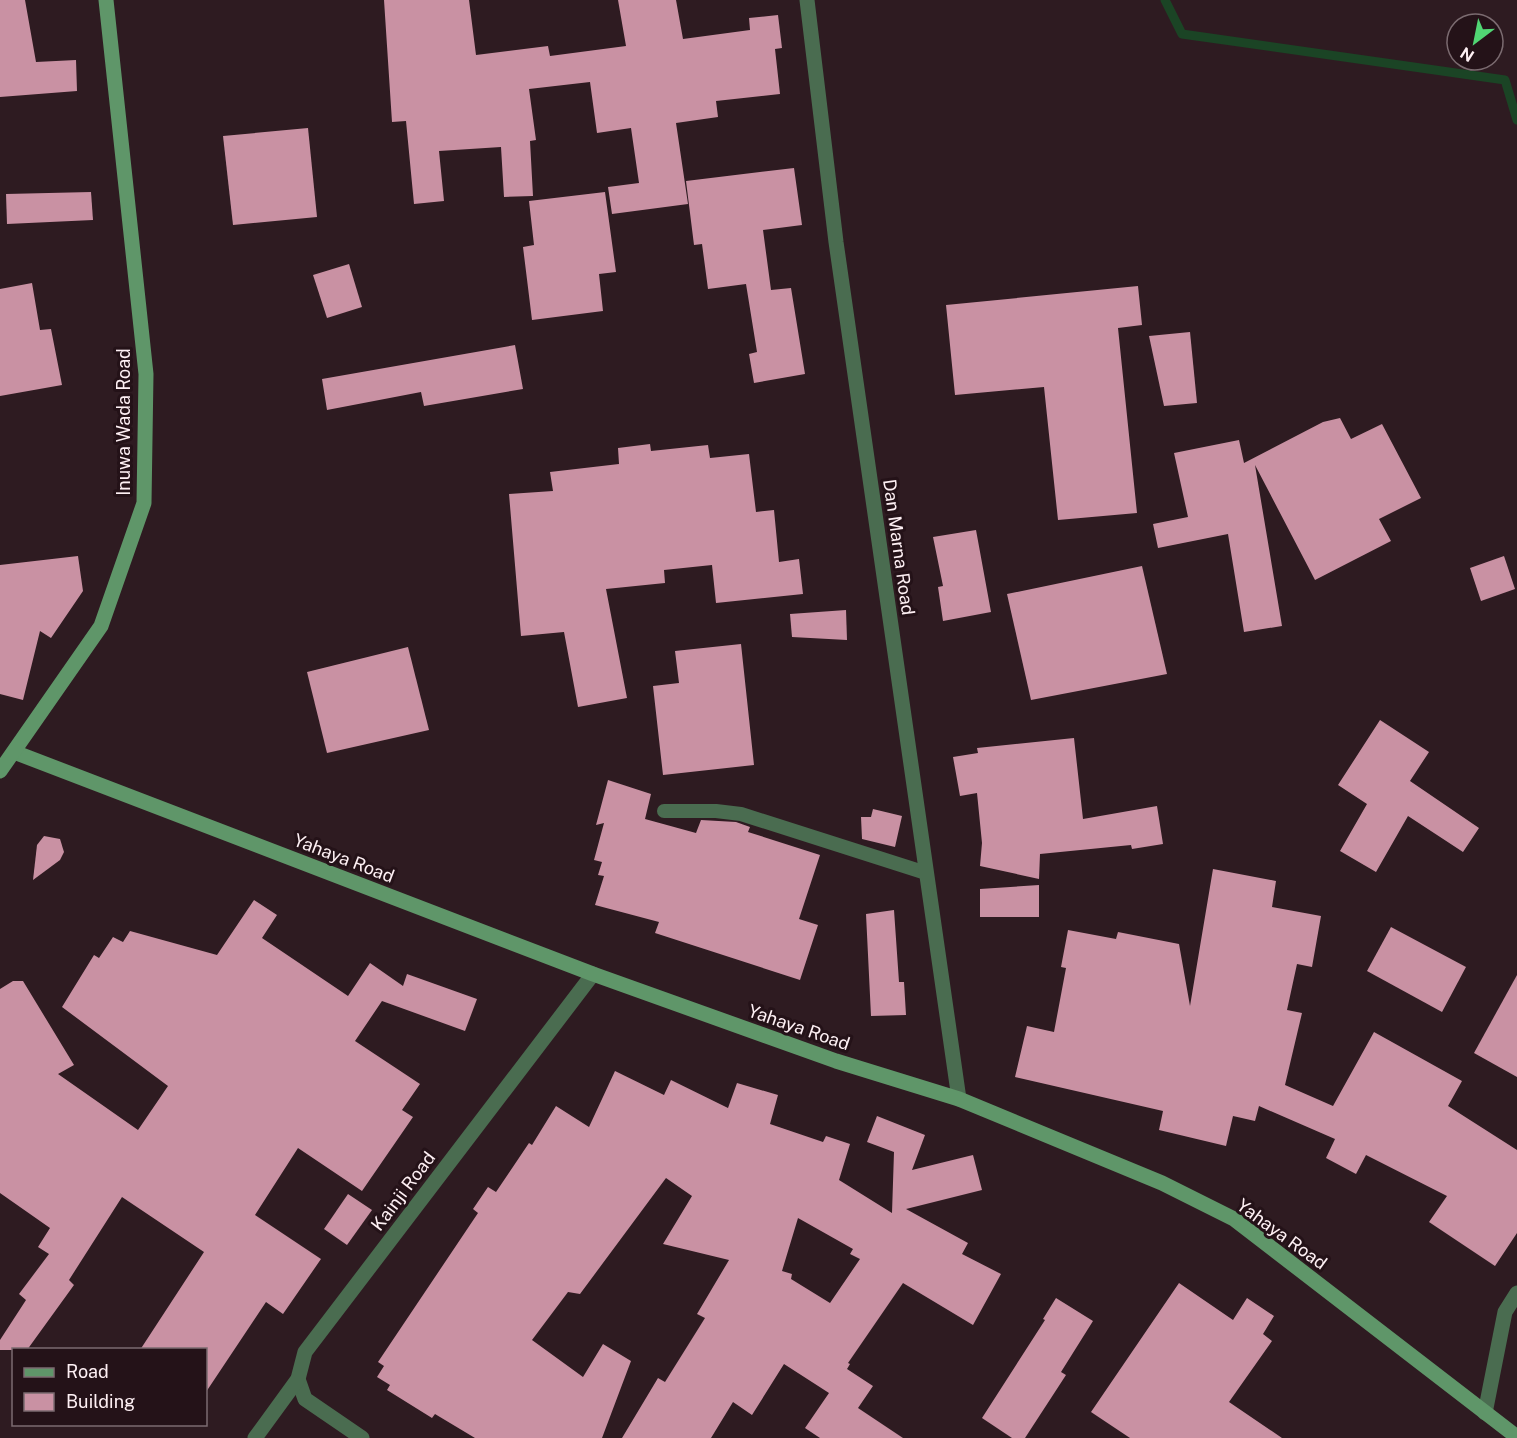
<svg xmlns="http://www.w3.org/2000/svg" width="1517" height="1438" font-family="'Public Sans',sans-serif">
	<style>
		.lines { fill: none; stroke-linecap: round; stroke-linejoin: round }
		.stream { stroke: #1b4425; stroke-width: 9 }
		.building { fill: #c991a3; fill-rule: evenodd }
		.lane { stroke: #4a6c50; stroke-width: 14 }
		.street { stroke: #4a6c50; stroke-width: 15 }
		.secondary { stroke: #5f9669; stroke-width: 15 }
		.labels { text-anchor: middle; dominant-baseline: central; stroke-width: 6; stroke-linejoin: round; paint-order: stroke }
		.street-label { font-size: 18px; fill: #fef0f4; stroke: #241218 }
	</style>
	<rect width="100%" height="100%" fill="#2e1b21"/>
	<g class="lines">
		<!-- stream -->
		<path class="stream" d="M 1165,0 L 1182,34 L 1505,80 L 1517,120"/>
	</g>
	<!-- building -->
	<g class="building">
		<path d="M 0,0 L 25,0 L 36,62 L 76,60 L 77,91 L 0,97 Z"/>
		<path d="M 384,0 L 469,0 L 476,55 L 548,46 L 550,56 L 626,46 L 618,0 L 676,0 L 683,39 L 750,30 L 749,18 L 778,15 L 782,48 L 775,49 L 780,94 L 716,101 L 718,117 L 676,123 L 688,204 L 612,214 L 608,187 L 639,183 L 631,128 L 597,133 L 590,82 L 529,89 L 536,140 L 530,141 L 533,196 L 504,197 L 501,147 L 439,151 L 444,201 L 414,204 L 406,121 L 392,122 Z"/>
		<path d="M 308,128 L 317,217 L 233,225 L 223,136 Z"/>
		<path d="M 794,168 L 802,225 L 763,230 L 771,290 L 791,288 L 805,374 L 754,383 L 749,354 L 757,352 L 746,284 L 708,289 L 702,244 L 694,245 L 686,181 Z"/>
		<path d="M 91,192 L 93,220 L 7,224 L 6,194 Z"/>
		<path d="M 605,192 L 616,272 L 599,274 L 603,311 L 532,320 L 523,247 L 534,245 L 529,201 Z"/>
		<path d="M 349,264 L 362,307 L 327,318 L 313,275 Z"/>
		<path d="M 32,283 L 40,330 L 51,329 L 62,385 L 0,396 L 0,289 Z"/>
		<path d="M 1138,286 L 1142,325 L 1118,328 L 1137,513 L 1058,520 L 1044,387 L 955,395 L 946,305 Z"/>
		<path d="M 1190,332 L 1197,403 L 1164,406 L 1149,336 Z"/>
		<path d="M 515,345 L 523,389 L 424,406 L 421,392 L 327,410 L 322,379 Z"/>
		<path d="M 1340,418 L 1351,439 L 1382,424 L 1421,498 L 1379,519 L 1391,541 L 1315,580 L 1255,465 L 1282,626 L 1244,632 L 1228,534 L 1158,548 L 1153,524 L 1188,517 L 1174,453 L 1239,440 L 1244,463 L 1323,422 Z"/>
		<path d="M 650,444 L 651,451 L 708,445 L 710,458 L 749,454 L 756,512 L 774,510 L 779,562 L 799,559 L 803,594 L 716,603 L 712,565 L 664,570 L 665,583 L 606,589 L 627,698 L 578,707 L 564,632 L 521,636 L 509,494 L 553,491 L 550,472 L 619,464 L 618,448 Z"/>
		<path d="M 976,530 L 991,612 L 943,621 L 938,587 L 943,586 L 933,537 Z"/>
		<path d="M 78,556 L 83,591 L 51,638 L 40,631 L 23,700 L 0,694 L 0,565 Z"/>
		<path d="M 1504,556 L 1515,589 L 1481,601 L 1470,568 Z"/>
		<path d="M 1142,566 L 1167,674 L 1031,700 L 1007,594 Z"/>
		<path d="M 846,610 L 847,640 L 792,637 L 790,614 Z"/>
		<path d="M 741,644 L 754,765 L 663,775 L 653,686 L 679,683 L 675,651 Z"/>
		<path d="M 408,647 L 429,730 L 327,753 L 307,672 Z"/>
		<path d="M 1380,720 L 1429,752 L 1410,781 L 1479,828 L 1463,852 L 1408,816 L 1376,872 L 1340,851 L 1367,804 L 1338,785 Z"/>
		<path d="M 1074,738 L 1083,819 L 1157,806 L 1163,844 L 1132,849 L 1131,845 L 1040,854 L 1039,879 L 980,866 L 982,843 L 977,793 L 960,796 L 953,757 L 978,753 L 977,748 Z"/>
		<path d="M 608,780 L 651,794 L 645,819 L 696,833 L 701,820 L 736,822 L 750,827 L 748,832 L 820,855 L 799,919 L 818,925 L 800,980 L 655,933 L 659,922 L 595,905 L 604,876 L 598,875 L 602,862 L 594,860 L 604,823 L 596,825 Z"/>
		<path d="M 873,809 L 902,816 L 895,847 L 862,839 L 861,817 L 871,817 Z"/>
		<path d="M 44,836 L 60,839 L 64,852 L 60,860 L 33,880 L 37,845 Z"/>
		<path d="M 1213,869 L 1276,881 L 1272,907 L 1321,916 L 1312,967 L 1297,964 L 1287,1010 L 1302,1013 L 1285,1085 L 1333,1106 L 1374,1032 L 1462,1081 L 1448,1106 L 1517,1150 L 1517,1233 L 1495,1266 L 1429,1222 L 1447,1196 L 1366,1155 L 1356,1174 L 1326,1158 L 1335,1139 L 1259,1106 L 1255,1121 L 1233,1116 L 1226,1146 L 1159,1130 L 1163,1111 L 1015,1077 L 1027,1026 L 1054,1032 L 1066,968 L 1061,967 L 1068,930 L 1116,939 L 1118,932 L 1179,944 L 1190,1006 Z"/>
		<path d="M 1039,885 L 1039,917 L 980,917 L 980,889 Z"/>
		<path d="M 254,900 L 277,915 L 262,938 L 348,996 L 370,963 L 403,986 L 407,974 L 477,999 L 465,1031 L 382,1001 L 355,1041 L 420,1084 L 402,1110 L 413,1117 L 362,1191 L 298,1148 L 255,1215 L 321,1259 L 283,1314 L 266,1302 L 206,1392 L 206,1350 L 140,1350 L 204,1252 L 122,1197 L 69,1280 L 74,1285 L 27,1350 L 0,1350 L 0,1340 L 26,1300 L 19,1294 L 49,1254 L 38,1247 L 50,1228 L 0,1193 L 0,989 L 13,981 L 23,981 L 74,1065 L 58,1074 L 138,1130 L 168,1086 L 62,1007 L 94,955 L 99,958 L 113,937 L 123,942 L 130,931 L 217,955 Z"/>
		<path d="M 894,910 L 899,982 L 904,982 L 906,1015 L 871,1016 L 866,914 Z"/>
		<path d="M 1391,927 L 1466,967 L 1442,1012 L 1367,971 Z"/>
		<path d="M 1517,975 L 1517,1077 L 1474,1053 Z"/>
		<path d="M 615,1071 L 664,1095 L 671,1080 L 728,1108 L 737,1083 L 778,1095 L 770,1124 L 823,1142 L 826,1136 L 850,1144 L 839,1180 L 892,1213 L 894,1152 L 867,1142 L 877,1116 L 925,1135 L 912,1170 L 973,1155 L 982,1190 L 906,1209 L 968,1243 L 962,1254 L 1001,1274 L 973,1325 L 903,1283 L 848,1363 L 850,1364 L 847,1369 L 873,1386 L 858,1408 L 903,1438 L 820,1438 L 805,1428 L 829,1393 L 784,1364 L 752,1415 L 733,1402 L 711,1438 L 622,1438 L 658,1378 L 665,1382 L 705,1318 L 697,1314 L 729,1260 L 663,1244 L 692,1196 L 666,1178 L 580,1294 L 568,1292 L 532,1340 L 583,1377 L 603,1344 L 631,1361 L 602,1438 L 475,1438 L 435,1414 L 432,1418 L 387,1390 L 390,1385 L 377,1377 L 384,1366 L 378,1362 L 478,1213 L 473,1209 L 488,1187 L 496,1192 L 529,1143 L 532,1145 L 556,1106 L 589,1127 ZM 798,1218 L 853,1249 L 850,1254 L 860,1259 L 830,1303 L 791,1279 L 792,1274 L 782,1271 Z"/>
		<path d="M 348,1194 L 372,1210 L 347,1245 L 324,1229 Z"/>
		<path d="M 1179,1283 L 1233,1320 L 1247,1298 L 1274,1316 L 1263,1334 L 1272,1341 L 1229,1402 L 1282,1438 L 1130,1438 L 1091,1412 Z"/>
		<path d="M 1056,1298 L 1093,1321 L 1061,1372 L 1066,1375 L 1025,1438 L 1012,1438 L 982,1418 L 1045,1320 L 1043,1319 Z"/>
	</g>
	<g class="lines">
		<!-- lane -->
		<path class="lane" d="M 664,811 L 716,811 L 741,814 L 926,873"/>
		<!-- street -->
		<g class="street">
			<path d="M 807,0 L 836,242 L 959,1099"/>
			<path d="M 298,1379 L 305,1399 L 362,1438"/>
			<path d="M 1485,1413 L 1505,1312 L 1517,1293"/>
			<path d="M 255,1438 L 298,1379 L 305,1352 L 593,974"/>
		</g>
		<!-- secondary -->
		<g class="secondary">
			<path d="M 14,752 L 593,974 L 836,1061 L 959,1099 L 1162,1183 L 1234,1219 L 1517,1437"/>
			<path d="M 0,771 L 101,626 L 144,503 L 146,374 L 106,0"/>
		</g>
	</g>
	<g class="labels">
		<!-- street labels -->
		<g class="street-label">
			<text transform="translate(123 422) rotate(-90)">Inuwa Wada Road</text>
			<text transform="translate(899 547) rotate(82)">Dan Marna Road</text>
			<text transform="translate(344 858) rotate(21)">Yahaya Road</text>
			<text transform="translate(799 1027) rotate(19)">Yahaya Road</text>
			<text transform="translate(403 1191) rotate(-53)">Kainji Road</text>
			<text transform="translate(1282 1234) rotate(36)">Yahaya Road</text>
		</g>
	</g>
	<!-- legend -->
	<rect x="12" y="1348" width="195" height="78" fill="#241218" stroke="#7b6b70" stroke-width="1.5"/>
	<rect x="24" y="1368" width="30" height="9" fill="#5f9669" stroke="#7b6b70" stroke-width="1.5"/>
	<text x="66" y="1378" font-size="18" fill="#fef0f4">Road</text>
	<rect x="24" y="1393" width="30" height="18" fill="#c991a3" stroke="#7b6b70" stroke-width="1.5"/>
	<text x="66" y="1408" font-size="18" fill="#fef0f4">Building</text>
	<!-- north arrow -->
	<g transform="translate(1475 42) rotate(212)"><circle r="28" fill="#241218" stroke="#7b6b70" stroke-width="1.5"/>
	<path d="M0-4.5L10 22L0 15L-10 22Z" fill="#51d674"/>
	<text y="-9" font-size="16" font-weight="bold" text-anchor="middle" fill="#fef0f4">N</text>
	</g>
</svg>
